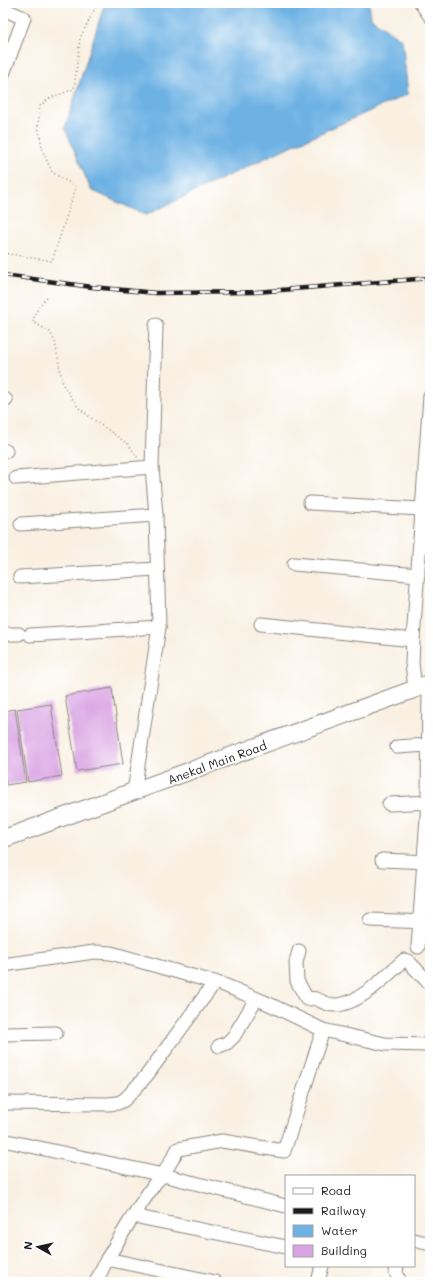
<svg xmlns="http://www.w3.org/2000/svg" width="433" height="1285" font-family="Mali,sans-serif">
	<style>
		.water { fill: #6eb2e4; stroke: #456780 }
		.building { fill: #d9a3e3 }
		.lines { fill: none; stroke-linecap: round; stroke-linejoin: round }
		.minor-casing { stroke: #8a867f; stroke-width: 15 }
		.major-casing { stroke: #8a867f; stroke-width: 19 }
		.path { stroke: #8a867f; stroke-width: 1.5; stroke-dasharray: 1 3; stroke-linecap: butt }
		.minor { stroke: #fff; stroke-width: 13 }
		.major { stroke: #fff; stroke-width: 17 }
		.rail-casing { stroke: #1c1c1c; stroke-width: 4.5 }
		.rail { stroke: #fff; stroke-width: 3; stroke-dasharray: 9; stroke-linecap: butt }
		.labels { text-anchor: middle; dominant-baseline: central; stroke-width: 3.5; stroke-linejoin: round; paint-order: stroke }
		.street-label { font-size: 12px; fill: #1c1c1c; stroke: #fff }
	</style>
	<rect width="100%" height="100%" fill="#fff"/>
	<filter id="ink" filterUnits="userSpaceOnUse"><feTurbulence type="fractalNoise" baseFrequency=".025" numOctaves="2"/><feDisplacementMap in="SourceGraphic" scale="8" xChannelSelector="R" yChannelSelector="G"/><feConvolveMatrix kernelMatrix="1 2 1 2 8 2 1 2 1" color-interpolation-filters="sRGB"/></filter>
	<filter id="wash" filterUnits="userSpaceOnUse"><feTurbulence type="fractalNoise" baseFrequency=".012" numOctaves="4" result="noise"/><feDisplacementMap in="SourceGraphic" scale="16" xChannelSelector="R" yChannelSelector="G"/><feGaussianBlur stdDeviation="0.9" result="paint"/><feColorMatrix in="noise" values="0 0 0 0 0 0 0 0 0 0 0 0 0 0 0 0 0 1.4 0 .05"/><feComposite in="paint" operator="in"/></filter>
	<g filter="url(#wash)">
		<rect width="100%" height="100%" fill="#f9f0e2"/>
		<!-- water -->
		<path class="water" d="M 105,3 L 369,3 L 371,18 L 402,40 L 408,94 L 282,150 L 146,215 L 91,190 L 65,128 Z"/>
		<g id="blocks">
			<!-- building -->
			<g class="building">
				<path d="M 112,688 L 123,764 L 77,771 L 65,696 Z"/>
				<path d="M 51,704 L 62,776 L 28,782 L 17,709 Z"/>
				<path d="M 15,709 L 26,782 L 6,785 L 3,768 L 3,711 Z"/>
			</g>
		</g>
	</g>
	<g filter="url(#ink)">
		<use href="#blocks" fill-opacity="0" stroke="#8a867f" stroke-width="1"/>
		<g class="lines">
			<defs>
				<g id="minor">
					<path d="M 421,3 L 430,16"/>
					<path d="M 3,9 L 24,18 L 3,74"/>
					<path d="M 3,400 L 6,400"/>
					<path d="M 3,450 L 6,451"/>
					<path d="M 16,478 L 152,467"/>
					<path d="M 310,503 L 421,509"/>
					<path d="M 21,524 L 156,515"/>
					<path d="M 294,564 L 418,575"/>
					<path d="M 20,577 L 157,569"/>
					<path d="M 261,624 L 413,640"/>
					<path d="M 3,634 L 19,634"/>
					<path d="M 30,635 L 159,627"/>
					<path d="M 415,689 L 412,663 L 413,640 L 430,396"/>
					<path d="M 397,747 L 428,745"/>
					<path d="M 134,792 L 159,627 L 156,515 L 152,467 L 156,325"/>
					<path d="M 389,804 L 430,802"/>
					<path d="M 382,860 L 430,862"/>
					<path d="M 370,920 L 430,922"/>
					<path d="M 418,947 L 428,802 L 429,683"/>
					<path d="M 299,951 L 296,962 L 297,981 L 307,999 C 310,999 313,998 316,999 C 322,1001 327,1005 334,1005 C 358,1006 387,975 404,960 L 408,961 L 430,984"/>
					<path d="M 3,965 L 94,952 L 111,953 L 224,985 L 269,1004 L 323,1030 L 385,1044 L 430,1045"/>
					<path d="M 3,1034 L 56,1033"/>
					<path d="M 219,1046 L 227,1043 L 234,1036 L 256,999"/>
					<path d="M 3,1103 L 108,1104 L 118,1103 L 124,1100 L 130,1094 L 147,1075 L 215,982"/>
					<path d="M 3,1140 L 163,1175 L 286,1206"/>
					<path d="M 133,1216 L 286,1247"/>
					<path d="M 414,1240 L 430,1244"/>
					<path d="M 107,1259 L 215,1282"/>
					<path d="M 397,1266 L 396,1272 L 400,1282"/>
					<path d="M 96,1282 L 107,1259 L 133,1216 L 155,1183 L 163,1175 L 178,1149 L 222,1141 L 284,1151 L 323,1030"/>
					<path d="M 318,1282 L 322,1266"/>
				</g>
				<path id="major" d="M 3,839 L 415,689 L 430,683"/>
			</defs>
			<!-- minor casing -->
			<use href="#minor" class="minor-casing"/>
			<!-- major casing -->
			<use href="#major" class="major-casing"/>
			<!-- path -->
			<g class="path">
				<path d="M 3,253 L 52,261 L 76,187 L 52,172 L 43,152 L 38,126 L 40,106 L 50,98 L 74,89 L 80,38 L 98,3"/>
				<path d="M 47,297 C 40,305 34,312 33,322 L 50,332 L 55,342 L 63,385 L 78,407 L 91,418 L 128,444 L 138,458"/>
			</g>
			<!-- minor -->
			<use href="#minor" class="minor"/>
			<!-- major -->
			<use href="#major" class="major"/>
			<defs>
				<path id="rail" d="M 3,275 L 92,287 L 156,293 L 256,292 L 430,278"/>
			</defs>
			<!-- rail casing -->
			<use href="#rail" class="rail-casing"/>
			<!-- rail -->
			<use href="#rail" class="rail"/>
		</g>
	</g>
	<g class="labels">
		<!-- street labels -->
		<g class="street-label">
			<text transform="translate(217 762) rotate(-20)">Anekal Main Road</text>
		</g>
	</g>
	<!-- margin -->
	<rect width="433" height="1285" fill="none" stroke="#fff" stroke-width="16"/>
	<!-- legend -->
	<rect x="285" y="1175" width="130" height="92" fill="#ffffff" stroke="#a4a4a4"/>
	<rect x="293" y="1188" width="20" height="6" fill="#ffffff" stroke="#a4a4a4"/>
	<text x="321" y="1195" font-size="12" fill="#1c1c1c">Road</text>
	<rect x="293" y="1208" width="20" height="6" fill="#1c1c1c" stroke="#a4a4a4"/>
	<text x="321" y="1215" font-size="12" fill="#1c1c1c">Railway</text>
	<rect x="293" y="1225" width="20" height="12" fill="#6eb2e4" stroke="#a4a4a4"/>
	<text x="321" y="1235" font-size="12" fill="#1c1c1c">Water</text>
	<rect x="293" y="1245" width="20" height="12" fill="#d9a3e3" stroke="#a4a4a4"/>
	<text x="321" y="1255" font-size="12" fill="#1c1c1c">Building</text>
	<!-- north arrow -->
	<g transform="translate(38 1247) rotate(278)" stroke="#ffffff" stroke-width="3" paint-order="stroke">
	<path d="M0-3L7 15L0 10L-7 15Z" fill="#1c1c1c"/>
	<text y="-6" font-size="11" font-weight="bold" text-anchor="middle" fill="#1c1c1c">N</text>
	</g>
</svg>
